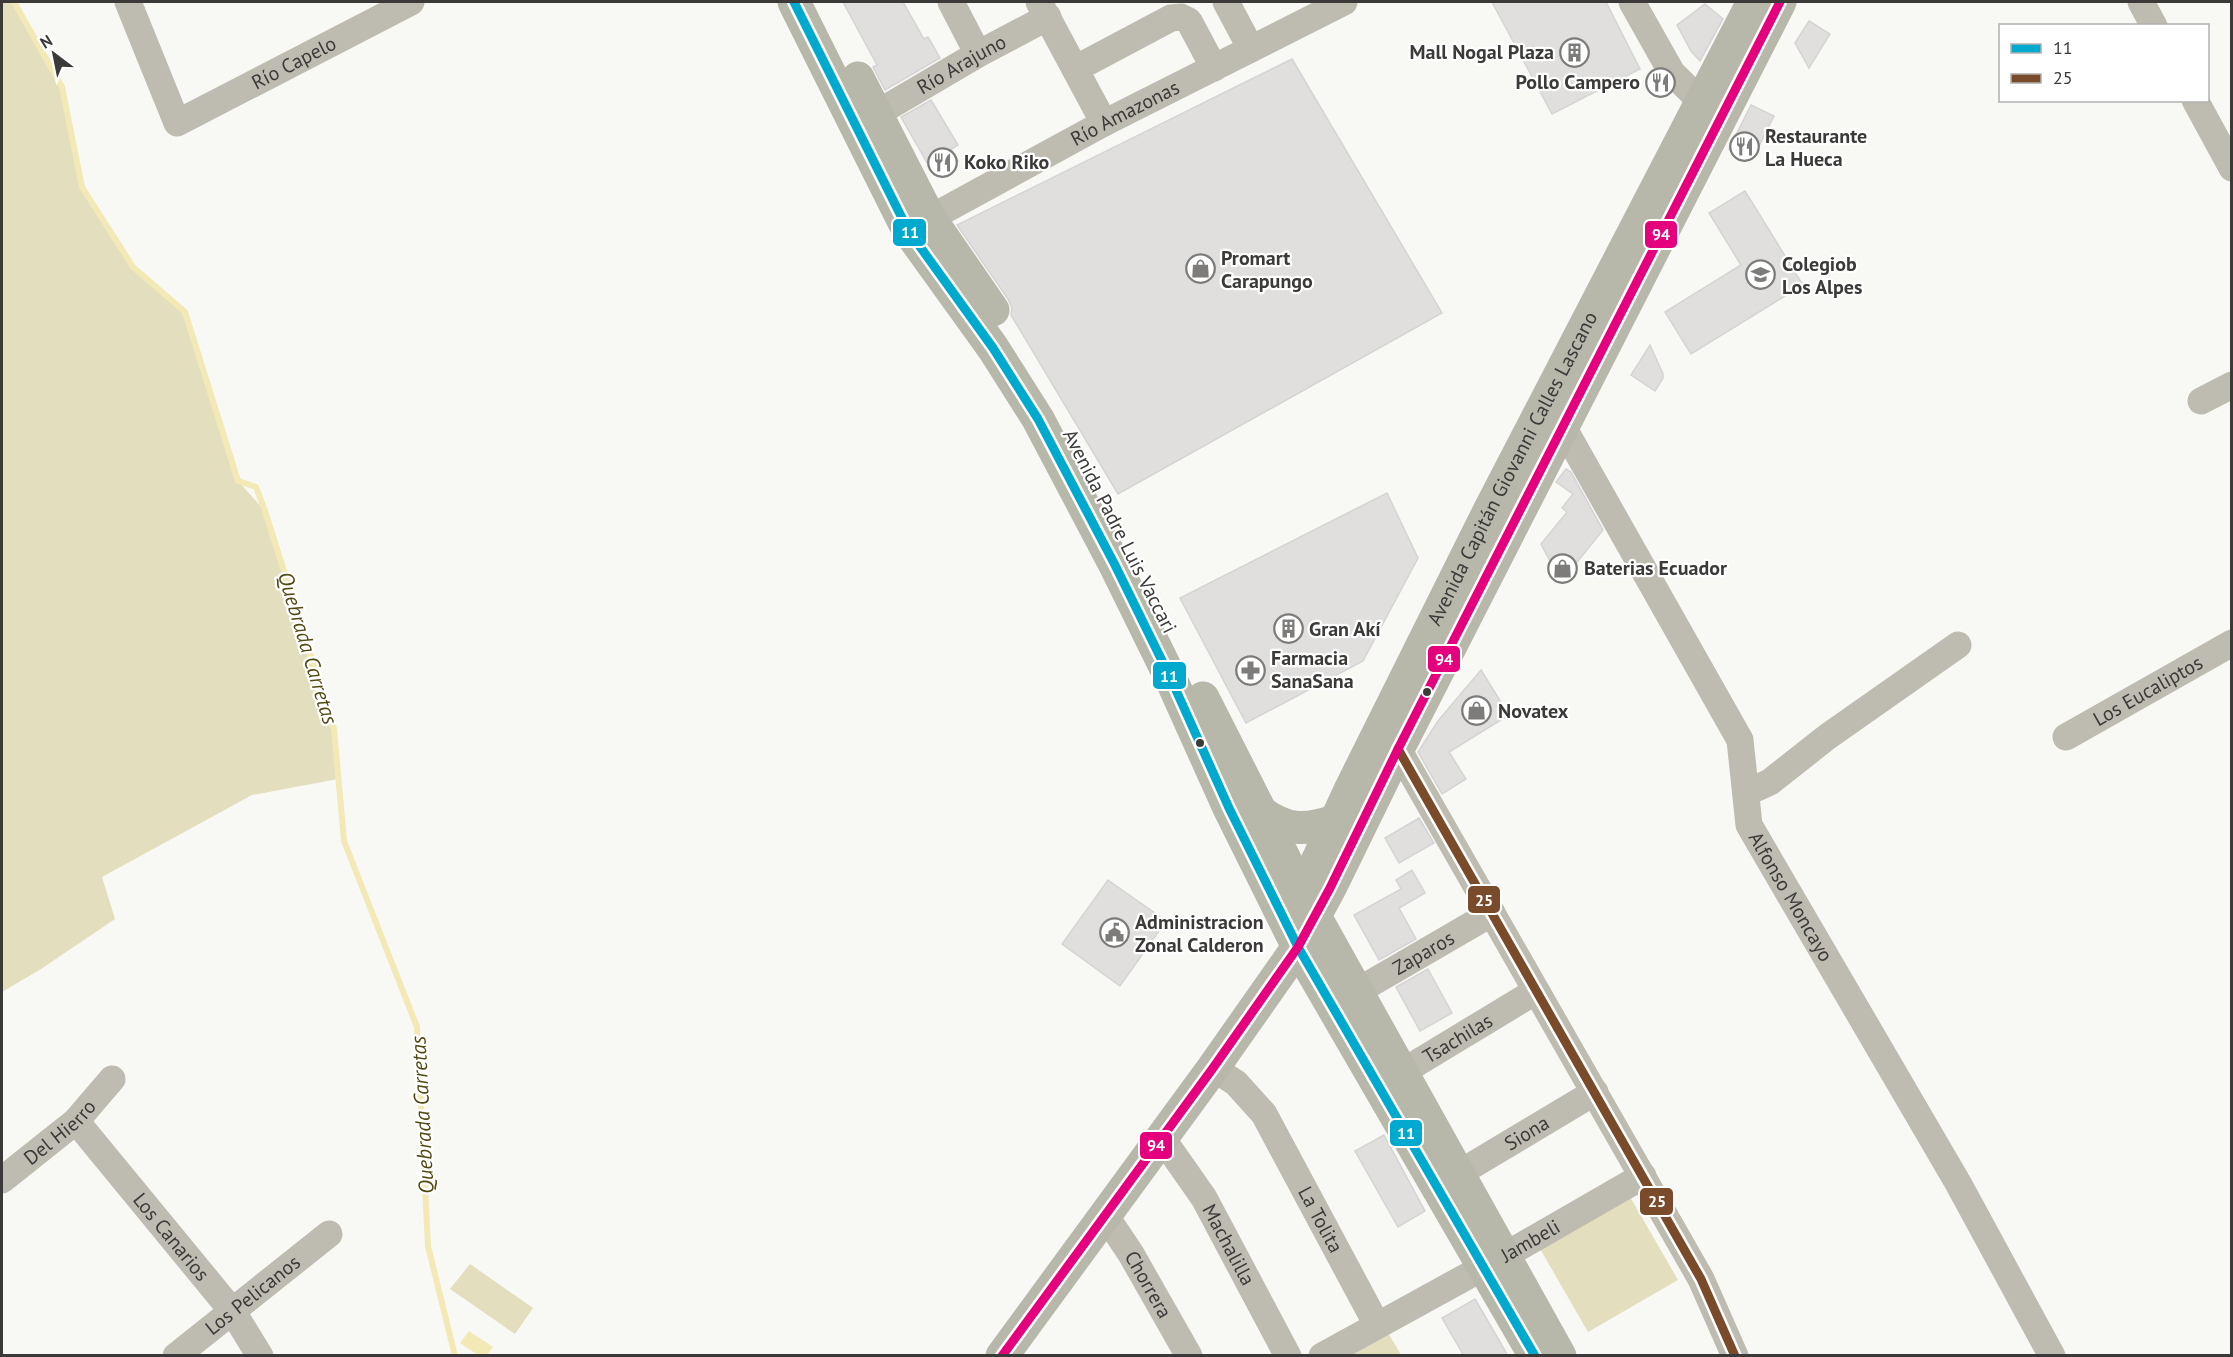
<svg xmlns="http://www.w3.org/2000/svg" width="2233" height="1357" font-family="'PT Sans',sans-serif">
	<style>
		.green { fill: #e3debd }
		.water { fill: #f2e9b6 }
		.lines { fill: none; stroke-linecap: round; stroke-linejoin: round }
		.stream { stroke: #f2e9b6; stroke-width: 6 }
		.building { fill: #e0dfde; stroke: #d5d4d4; stroke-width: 1.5 }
		.minor { stroke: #bebcb0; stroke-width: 27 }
		.major { stroke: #b7b7aa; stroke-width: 33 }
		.bus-1-casing { stroke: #fff; stroke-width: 14 }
		.bus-2-casing { stroke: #fff; stroke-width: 14 }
		.bus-3-casing { stroke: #fff; stroke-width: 14 }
		.bus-1 { stroke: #00a9ce; stroke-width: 9 }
		.bus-2 { stroke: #7a4b2a; stroke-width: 9 }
		.bus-3 { stroke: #e5007d; stroke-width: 9 }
		.bus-dot { fill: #3b3a39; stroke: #fff; stroke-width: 2 }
		.labels { text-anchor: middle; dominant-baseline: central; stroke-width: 4.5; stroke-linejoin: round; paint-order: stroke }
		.poi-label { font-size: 20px; font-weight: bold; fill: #3b3a39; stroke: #fff; text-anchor: start }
		.street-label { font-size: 20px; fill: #3b3a39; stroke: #fff }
		.water-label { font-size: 21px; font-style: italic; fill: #524912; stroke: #fff }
		.line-badge { stroke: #fff; stroke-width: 2 }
		.badge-label { font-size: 16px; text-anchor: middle; font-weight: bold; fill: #fff }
	</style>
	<rect width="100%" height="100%" fill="#f8f8f5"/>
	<!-- green -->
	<g class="green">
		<path d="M 2,2 L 14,2 L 62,87 L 82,187 L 133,267 L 185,312 L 238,481 L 265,511 L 334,729 L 338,779 L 252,795 L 102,877 L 115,919 L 41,969 L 2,992 Z"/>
		<path d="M 1629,1195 L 1678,1280 L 1588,1332 L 1539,1247 Z"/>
		<path d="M 470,1264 L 533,1308 L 515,1334 L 450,1289 Z"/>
		<path d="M 1387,1331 L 1401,1355 L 1344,1356 Z"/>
	</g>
	<!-- water -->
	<path class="water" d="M 469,1331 L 493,1347 L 487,1355 L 478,1355 L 460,1343 Z"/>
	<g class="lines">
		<!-- stream -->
		<path class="stream" d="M 14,2 L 62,87 L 82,187 L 133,267 L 185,312 L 238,481 L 256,487 L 265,511 L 334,729 L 344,841 L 417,1027 L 428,1246 L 455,1356"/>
	</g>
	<!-- building -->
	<g class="building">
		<path d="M 843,2 L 903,2 L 924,39 L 928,37 L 940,58 L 885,90 L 873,67 L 877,65 Z"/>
		<path d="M 1492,2 L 1606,2 L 1640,69 L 1552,114 Z"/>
		<path d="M 1705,4 L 1723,19 L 1700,61 L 1691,51 L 1677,25 Z"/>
		<path d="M 1809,21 L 1830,34 L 1809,68 L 1795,43 Z"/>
		<path d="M 1292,59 L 1442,313 L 1118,494 L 1011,315 L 1012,308 L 1008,299 L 957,225 Z"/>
		<path d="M 931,100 L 958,145 L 951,149 L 958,161 L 934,175 L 901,117 Z"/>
		<path d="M 1751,105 L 1774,116 L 1753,158 L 1747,158 L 1729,149 Z"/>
		<path d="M 1745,191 L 1803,285 L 1691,354 L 1665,312 L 1741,265 L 1709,213 Z"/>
		<path d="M 1650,345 L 1663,374 L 1663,378 L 1655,391 L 1631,375 Z"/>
		<path d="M 1566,469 L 1571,472 L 1603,530 L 1561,582 L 1541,544 L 1567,512 L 1562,508 L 1573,494 L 1556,482 Z"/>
		<path d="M 1387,493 L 1418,558 L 1363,661 L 1246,723 L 1180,598 Z"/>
		<path d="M 1481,670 L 1509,715 L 1449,752 L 1466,779 L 1442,794 L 1418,752 L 1438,721 Z"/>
		<path d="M 1419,818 L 1434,843 L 1399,863 L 1385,838 Z"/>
		<path d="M 1412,870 L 1425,893 L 1399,908 L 1416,939 L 1379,960 L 1354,915 L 1401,889 L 1396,880 Z"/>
		<path d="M 1108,880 L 1166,921 L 1120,986 L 1062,944 Z"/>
		<path d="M 1428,969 L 1452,1013 L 1420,1031 L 1396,987 Z"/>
		<path d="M 1384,1135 L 1425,1211 L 1398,1227 L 1355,1151 Z"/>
		<path d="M 1475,1299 L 1500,1342 L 1508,1356 L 1464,1356 L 1442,1318 Z"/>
	</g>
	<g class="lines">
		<!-- minor -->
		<g class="minor">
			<path id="s1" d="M 128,2 L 177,123 L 411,2"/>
			<path d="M 951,2 L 978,54"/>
			<path d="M 1039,2 L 1104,123"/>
			<path d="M 1226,2 L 1251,49"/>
			<path d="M 1632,2 L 1672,73 L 1715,115"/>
			<path d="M 2141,2 L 2154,26"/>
			<path d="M 1075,69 L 1171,18 L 1181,17 L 1189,21 L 1214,68"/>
			<path d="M 2195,100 L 2232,168"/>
			<path id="s2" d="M 876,114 L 978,54 L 1048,17"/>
			<path id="s3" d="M 912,228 L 1104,123 L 1344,2"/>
			<path d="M 2201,401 L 2232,385"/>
			<path id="s4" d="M 1563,427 L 1740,740 L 1749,825 L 1958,1183 L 2052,1356"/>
			<path id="s5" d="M 2066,737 L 2232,643"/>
			<path d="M 1398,749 L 1701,1279 L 1735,1356"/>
			<path d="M 1746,793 L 1770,782 L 1827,737 L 1958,645"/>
			<path id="s6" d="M 1356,992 L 1492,913"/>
			<path id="s7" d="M 1213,1068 L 1236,1083 L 1264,1114 L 1377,1325"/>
			<path id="s8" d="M 1384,1083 L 1536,991"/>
			<path id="s9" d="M 76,1121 L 233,1312 L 260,1356"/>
			<path id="s10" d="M 1162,1138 L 1204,1198 L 1288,1356"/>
			<path id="s11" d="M 1458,1174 L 1595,1092"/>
			<path id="s12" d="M 2,1180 L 76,1121 L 112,1079"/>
			<path id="s13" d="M 1105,1215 L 1131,1254 L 1189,1356"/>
			<path id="s14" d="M 176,1356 L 329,1234"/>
			<path id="s15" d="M 1322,1356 L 1504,1256 L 1643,1176"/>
		</g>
		<!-- major -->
		<g class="major">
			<path d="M 794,2 L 908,230 L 993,348 L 1038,419 L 1115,565 L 1171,679 L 1229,808 L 1298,947 L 1535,1356"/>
			<path d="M 858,78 L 929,217 L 993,310"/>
			<path d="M 1203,698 L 1302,893 L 1560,1356"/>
			<path d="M 1261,812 C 1287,831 1305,831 1335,821"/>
			<path id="s16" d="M 1296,907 L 1351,788 L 1490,509 L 1753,2"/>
			<path d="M 1002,1356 L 1213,1068 L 1298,947 L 1330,888 L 1398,749 L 1780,2"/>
		</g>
		<defs>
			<path id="bus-1" d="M 794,2 L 908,230 L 993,348 L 1038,419 L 1115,565 L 1171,679 L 1229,808 L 1298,947 L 1535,1356"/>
			<path id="bus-2" d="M 1398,749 L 1701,1279 L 1735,1356"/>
			<path id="bus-3" d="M 1002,1356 L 1213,1068 L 1298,947 L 1330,888 L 1398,749 L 1780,2"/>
		</defs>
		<!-- bus-1 casing -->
		<use href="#bus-1" class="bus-1-casing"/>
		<!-- bus-2 casing -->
		<use href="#bus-2" class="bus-2-casing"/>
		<!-- bus-3 casing -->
		<use href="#bus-3" class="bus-3-casing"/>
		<!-- bus-1 -->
		<use href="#bus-1" class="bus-1"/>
		<!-- bus-2 -->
		<use href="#bus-2" class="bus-2"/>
		<!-- bus-3 -->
		<use href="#bus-3" class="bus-3"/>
	</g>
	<!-- icons -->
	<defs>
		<symbol id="building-ring" viewBox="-11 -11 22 22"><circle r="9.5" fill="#fff" stroke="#7d7c7b" stroke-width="1.5"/><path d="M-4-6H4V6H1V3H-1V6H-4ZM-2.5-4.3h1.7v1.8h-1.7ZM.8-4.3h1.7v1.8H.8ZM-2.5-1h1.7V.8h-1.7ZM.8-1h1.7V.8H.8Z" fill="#7d7c7b"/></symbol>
		<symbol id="restaurant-ring" viewBox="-11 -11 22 22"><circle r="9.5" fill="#fff" stroke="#7d7c7b" stroke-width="1.5"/><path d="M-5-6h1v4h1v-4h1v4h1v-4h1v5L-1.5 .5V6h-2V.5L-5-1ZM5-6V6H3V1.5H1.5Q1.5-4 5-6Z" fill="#7d7c7b"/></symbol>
		<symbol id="shop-ring" viewBox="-11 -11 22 22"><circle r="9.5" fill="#fff" stroke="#7d7c7b" stroke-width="1.5"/><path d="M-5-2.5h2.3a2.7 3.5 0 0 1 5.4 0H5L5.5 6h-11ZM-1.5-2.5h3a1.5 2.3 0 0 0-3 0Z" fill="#7d7c7b"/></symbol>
		<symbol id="school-ring" viewBox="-11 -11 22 22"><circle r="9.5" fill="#fff" stroke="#7d7c7b" stroke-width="1.5"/><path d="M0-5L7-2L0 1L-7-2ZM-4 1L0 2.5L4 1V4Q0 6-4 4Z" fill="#7d7c7b"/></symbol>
		<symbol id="pharmacy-ring" viewBox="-11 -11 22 22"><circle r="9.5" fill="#fff" stroke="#7d7c7b" stroke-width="1.5"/><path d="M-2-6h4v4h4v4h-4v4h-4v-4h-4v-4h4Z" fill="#7d7c7b"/></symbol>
		<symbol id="civic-ring" viewBox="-11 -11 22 22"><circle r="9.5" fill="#fff" stroke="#7d7c7b" stroke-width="1.5"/><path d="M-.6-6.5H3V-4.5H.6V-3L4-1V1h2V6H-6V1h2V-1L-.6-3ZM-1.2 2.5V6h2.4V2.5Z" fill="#7d7c7b"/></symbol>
	</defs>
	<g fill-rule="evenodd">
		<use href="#building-ring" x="1558" y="36" width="33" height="33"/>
		<use href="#restaurant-ring" x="1644" y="66" width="33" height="33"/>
		<use href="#restaurant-ring" x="1728" y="130" width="33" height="33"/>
		<use href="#restaurant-ring" x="926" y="146" width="33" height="33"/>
		<use href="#shop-ring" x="1184" y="252" width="33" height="33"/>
		<use href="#school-ring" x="1744" y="258" width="33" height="33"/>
		<use href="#shop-ring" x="1546" y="552" width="33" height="33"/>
		<use href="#building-ring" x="1272" y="612" width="33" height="33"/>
		<use href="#pharmacy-ring" x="1234" y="654" width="33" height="33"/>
		<use href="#shop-ring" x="1460" y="694" width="33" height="33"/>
		<use href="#civic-ring" x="1098" y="916" width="33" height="33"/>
	</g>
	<!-- markers -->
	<g class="bus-dot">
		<circle cx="1427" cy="692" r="5"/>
		<circle cx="1200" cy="743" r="5"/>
	</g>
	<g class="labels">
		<!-- poi labels -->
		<g class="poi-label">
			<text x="1554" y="52" text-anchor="end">Mall Nogal Plaza</text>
			<text x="1640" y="82" text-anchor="end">Pollo Campero</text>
			<text x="1765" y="136">Restaurante<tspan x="1765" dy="23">La Hueca</tspan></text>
			<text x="964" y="162">Koko Riko</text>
			<text x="1221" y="258">Promart<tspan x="1221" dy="23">Carapungo</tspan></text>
			<text x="1782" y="264">Colegiob<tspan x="1782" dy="23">Los Alpes</tspan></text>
			<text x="1584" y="568">Baterias Ecuador</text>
			<text x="1309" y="629">Gran Akí</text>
			<text x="1271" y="658">Farmacia<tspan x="1271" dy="23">SanaSana</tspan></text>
			<text x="1498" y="711">Novatex</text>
			<text x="1135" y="922">Administracion<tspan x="1135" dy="23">Zonal Calderon</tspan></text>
		</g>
		<!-- street labels -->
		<g class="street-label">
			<text stroke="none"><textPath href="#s1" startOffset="262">Río Capelo</textPath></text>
			<text stroke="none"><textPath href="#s2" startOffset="99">Río Arajuno</textPath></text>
			<text stroke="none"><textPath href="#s3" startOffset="242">Río Amazonas</textPath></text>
			<text stroke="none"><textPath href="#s16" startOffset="489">Avenida Capitán Giovanni Calles Lascano</textPath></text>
			<text transform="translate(1120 531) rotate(63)">Avenida Padre Luis Vaccari</text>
			<text stroke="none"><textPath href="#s5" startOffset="94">Los Eucaliptos</textPath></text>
			<text stroke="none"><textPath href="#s4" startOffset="528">Alfonso Moncayo</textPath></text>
			<text stroke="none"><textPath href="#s6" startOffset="78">Zaparos</textPath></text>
			<text stroke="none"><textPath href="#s8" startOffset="86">Tsachilas</textPath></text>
			<text stroke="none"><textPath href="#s12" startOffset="75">Del Hierro</textPath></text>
			<text stroke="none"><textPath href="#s11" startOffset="80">Siona</textPath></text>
			<text stroke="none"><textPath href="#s7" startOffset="189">La Tolita</textPath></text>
			<text stroke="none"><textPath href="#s9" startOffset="150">Los Canarios</textPath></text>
			<text stroke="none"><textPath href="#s15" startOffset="238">Jambeli</textPath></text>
			<text stroke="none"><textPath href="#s10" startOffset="126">Machalilla</textPath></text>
			<text stroke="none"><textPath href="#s13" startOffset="82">Chorrera</textPath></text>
			<text stroke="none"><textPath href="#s14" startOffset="98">Los Pelicanos</textPath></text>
		</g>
		<!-- water labels -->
		<g class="water-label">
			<text transform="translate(308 648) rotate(73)">Quebrada Carretas</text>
			<text transform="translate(422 1115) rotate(-93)">Quebrada Carretas</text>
		</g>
	</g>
	<g class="line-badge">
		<rect x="892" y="218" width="35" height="29" rx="6" fill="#00a9ce"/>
		<rect x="1644" y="220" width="34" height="29" rx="6" fill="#e5007d"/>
		<rect x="1427" y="645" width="34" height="28" rx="6" fill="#e5007d"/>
		<rect x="1152" y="661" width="35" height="29" rx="6" fill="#00a9ce"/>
		<rect x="1467" y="885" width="34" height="29" rx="6" fill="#7a4b2a"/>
		<rect x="1389" y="1119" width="34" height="28" rx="6" fill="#00a9ce"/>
		<rect x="1139" y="1131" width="34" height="29" rx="6" fill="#e5007d"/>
		<rect x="1639" y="1187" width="35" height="29" rx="6" fill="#7a4b2a"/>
	</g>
	<g class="badge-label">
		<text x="910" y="238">11</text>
		<text x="1661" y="240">94</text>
		<text x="1444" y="665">94</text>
		<text x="1169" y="682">11</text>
		<text x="1484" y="906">25</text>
		<text x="1406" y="1139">11</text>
		<text x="1156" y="1151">94</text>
		<text x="1657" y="1207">25</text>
	</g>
	<!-- border -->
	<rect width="2233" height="1357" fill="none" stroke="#3b3a39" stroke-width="6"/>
	<!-- legend -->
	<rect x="1999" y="24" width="210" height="78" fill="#ffffff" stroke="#b1b0b0" stroke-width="1.5"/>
	<rect x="2011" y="44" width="30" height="9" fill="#00a9ce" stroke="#b1b0b0" stroke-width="1.5"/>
	<text x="2053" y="54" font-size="18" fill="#3b3a39">11</text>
	<rect x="2011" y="74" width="30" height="9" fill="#7a4b2a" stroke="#b1b0b0" stroke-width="1.5"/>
	<text x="2053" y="84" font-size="18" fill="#3b3a39">25</text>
	<!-- north arrow -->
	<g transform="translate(54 54) rotate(328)" stroke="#ffffff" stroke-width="4.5" paint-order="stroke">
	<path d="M0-4.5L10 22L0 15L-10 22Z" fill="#3b3a39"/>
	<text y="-9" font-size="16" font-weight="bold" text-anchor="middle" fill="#3b3a39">N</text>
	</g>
</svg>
